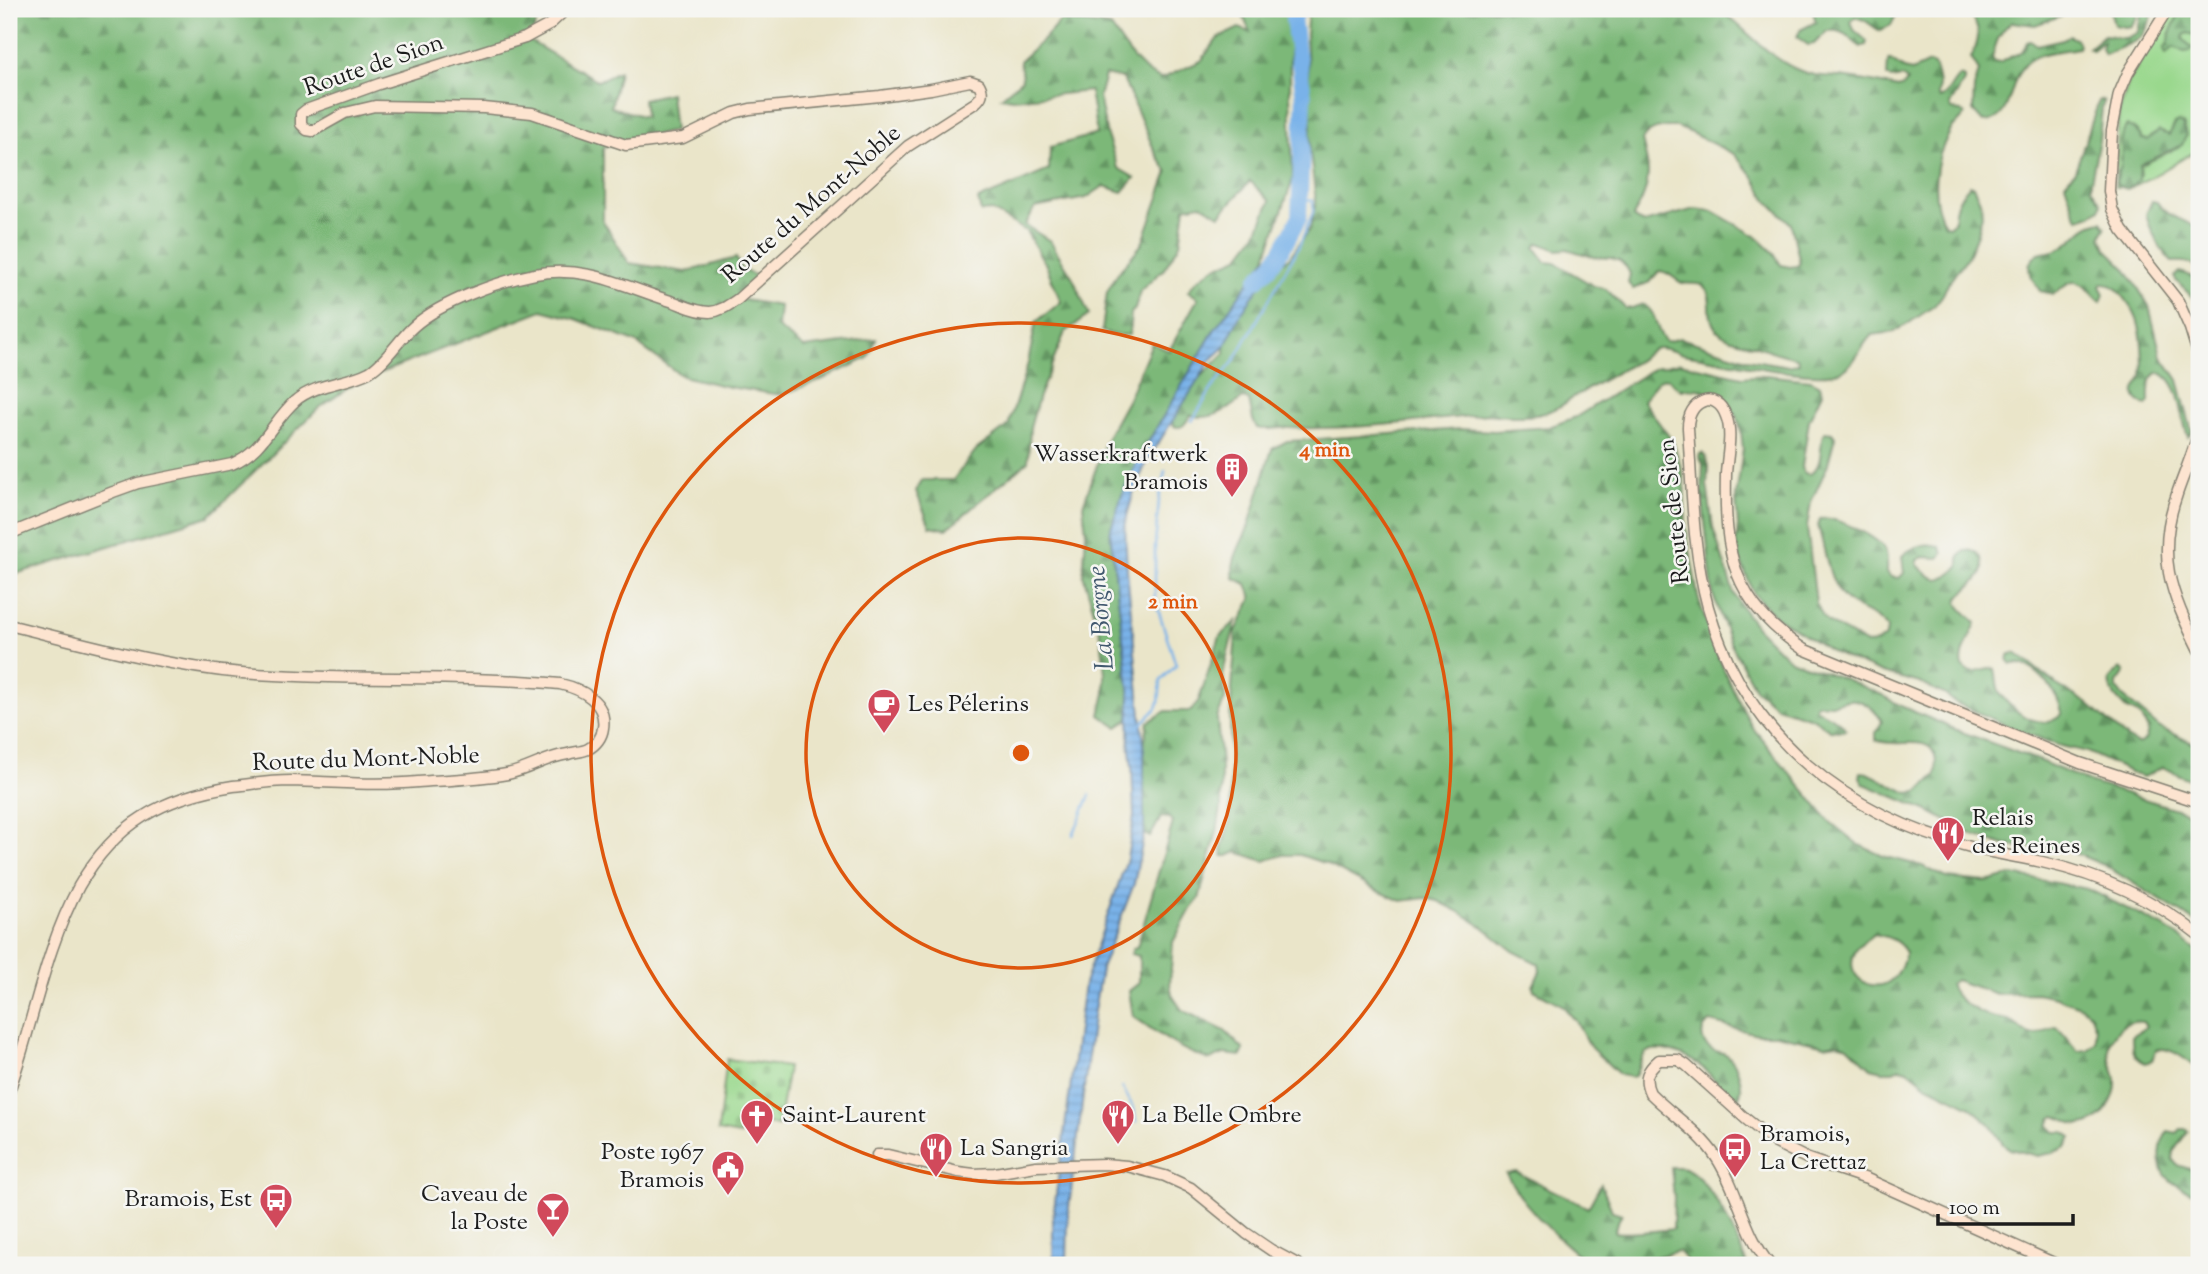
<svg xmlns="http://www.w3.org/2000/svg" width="2208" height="1274" font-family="'Sorts Mill Goudy',serif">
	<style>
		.green { fill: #9ad88d; stroke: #5b7a54; stroke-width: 2 }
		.forest { fill: url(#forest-firs); stroke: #4c6a4a; stroke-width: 2; fill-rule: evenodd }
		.cemetery { fill: url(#cemetery-stones); stroke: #5b7a54; stroke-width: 2 }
		.water { fill: url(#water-rules); stroke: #4a6782; stroke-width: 2 }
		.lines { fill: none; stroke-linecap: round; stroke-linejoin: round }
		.stream { stroke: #79b2e9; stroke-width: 2.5 }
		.river { stroke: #79b2e9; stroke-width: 16 }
		.secondary-casing { stroke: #838072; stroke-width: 13 }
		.secondary { stroke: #fde4d0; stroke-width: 10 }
		.ring { fill: none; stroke: #de560d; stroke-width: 3.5 }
		.labels { text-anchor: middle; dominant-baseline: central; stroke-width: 5; stroke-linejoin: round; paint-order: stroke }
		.street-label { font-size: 24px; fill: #1c1c1c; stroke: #f6f6f2 }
		.poi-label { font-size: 24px; fill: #1c1c1c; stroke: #f6f6f2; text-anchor: start }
		.water-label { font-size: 26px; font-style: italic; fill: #41586e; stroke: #f6f6f2 }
		.centre { fill: #de560d; stroke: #f6f6f2; stroke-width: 3.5 }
		.ring-label { font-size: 21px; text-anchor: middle; font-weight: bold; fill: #de560d; stroke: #f6f6f2; stroke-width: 5; stroke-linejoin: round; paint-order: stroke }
	</style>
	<defs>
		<pattern id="forest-firs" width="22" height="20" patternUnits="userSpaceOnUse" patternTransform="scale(1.75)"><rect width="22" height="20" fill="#7bb878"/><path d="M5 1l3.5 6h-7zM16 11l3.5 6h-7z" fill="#649562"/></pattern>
		<pattern id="cemetery-stones" width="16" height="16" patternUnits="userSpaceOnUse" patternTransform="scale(1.75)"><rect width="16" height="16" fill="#9ad88d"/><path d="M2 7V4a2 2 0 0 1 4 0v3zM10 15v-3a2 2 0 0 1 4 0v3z" fill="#84b979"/></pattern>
		<pattern id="water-rules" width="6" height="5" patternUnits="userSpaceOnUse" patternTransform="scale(1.75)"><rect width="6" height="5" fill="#79b2e9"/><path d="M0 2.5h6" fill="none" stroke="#6898c7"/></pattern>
	</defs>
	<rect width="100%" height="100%" fill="#f6f6f2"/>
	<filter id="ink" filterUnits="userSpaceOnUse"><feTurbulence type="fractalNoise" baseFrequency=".0143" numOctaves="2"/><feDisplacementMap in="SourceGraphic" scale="14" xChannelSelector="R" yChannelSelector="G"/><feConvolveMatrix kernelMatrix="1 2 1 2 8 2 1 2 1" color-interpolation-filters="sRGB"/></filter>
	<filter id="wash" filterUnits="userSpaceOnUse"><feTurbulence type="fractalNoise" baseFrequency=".00686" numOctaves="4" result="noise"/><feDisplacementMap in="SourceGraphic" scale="28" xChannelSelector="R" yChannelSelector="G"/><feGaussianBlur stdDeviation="1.57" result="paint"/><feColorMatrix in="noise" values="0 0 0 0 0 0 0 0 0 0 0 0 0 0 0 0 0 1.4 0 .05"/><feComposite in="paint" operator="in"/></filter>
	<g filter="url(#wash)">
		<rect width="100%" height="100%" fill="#eae5c9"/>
		<!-- green -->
		<path class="green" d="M 2173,9 L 2199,9 L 2199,150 C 2174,162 2153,179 2127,189 L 2141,175 L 2140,166 L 2171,151 L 2175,124 L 2169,135 L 2154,136 L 2147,140 L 2142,139 L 2140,135 L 2121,165 L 2116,182 L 2120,187 L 2115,187 L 2119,113 L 2129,81 Z"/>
		<!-- forest -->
		<g class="forest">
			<path d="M 9,9 L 525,9 L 537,21 L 530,41 L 598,81 L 619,71 L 611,107 L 645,117 L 643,99 L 670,93 L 674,131 L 603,147 L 603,221 L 629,263 L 686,272 L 736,258 L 742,270 L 762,278 L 739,299 L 780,306 L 778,328 L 804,348 L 876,339 L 868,358 L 821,380 L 781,395 L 729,387 L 682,376 L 635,342 L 576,319 L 542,310 L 357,382 L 319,408 L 209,516 L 9,576 Z"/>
			<path d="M 1240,9 L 1290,9 L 1290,96 L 1293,179 L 1265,260 L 1215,329 L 1137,461 L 1124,490 L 1110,531 L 1130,696 L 1129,719 L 1117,727 L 1100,715 L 1105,693 L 1105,673 L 1101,635 L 1083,574 L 1086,533 L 1083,505 L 1107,437 L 1128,399 L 1152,343 L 1169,351 L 1198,298 L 1188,291 L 1195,282 L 1213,268 L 1239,257 L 1257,233 L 1270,201 L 1250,181 L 1220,215 L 1201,204 L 1185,207 L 1180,244 L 1164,269 L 1140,291 L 1135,309 L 1131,313 L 1129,335 L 1114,335 L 1102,331 L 1107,292 L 1117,274 L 1142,244 L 1168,172 L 1156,154 L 1123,79 L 1105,75 L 1099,97 L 1107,136 L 1118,168 L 1135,178 L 1123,192 L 1104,186 L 1086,198 L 1035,208 L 1025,225 L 1050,241 L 1073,278 L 1089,315 L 1065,332 L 1039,396 L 1030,428 L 1028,461 L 947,529 L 930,526 L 916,491 L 922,480 L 953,480 L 976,450 L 1008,426 L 1028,363 L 1036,322 L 1061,302 L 1046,265 L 1026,231 L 992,211 L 981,212 L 978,200 L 1049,170 L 1050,147 L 1097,134 L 1090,91 L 1013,99 L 1001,97 L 1022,79 L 1020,61 L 1044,39 L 1061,20 L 1111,27 C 1125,47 1138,71 1161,79 L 1201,61 L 1218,38 L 1239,28 L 1250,32 Z"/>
			<path d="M 1308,9 L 1719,9 C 1746,29 1766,55 1796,69 C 1810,76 1824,76 1839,77 C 1859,79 1879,83 1898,88 L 1904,86 L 1907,81 L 1902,77 L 1891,79 L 1887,76 L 1888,61 L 1889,59 L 1904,69 L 1912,71 L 1929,63 L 1934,65 C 1938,76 1940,84 1938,95 L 1940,98 C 1951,93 1951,83 1960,76 L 1964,78 L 1964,82 L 1950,105 L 1952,110 L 1961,111 L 1965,114 C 1961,121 1954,125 1950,132 C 1934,159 1929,198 1945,225 L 1949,226 C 1956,220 1954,218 1955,210 C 1957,202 1964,190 1970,185 L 1973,186 L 1981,203 L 1982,215 L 1977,234 L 1968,256 L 1948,284 L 1942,296 L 1934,306 L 1906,325 L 1893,332 L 1872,335 C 1859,347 1858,362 1841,371 C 1815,383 1720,359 1688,355 C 1677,354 1667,347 1657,348 C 1648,349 1644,358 1636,362 C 1617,372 1598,383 1579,394 C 1571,399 1561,407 1552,410 C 1532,419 1509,416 1488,414 C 1422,421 1355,430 1289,428 C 1278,427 1267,431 1257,428 L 1253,420 L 1249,400 L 1243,398 C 1227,410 1210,422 1191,415 C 1186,420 1185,430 1174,426 L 1171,420 L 1193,385 L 1225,353 L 1226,335 L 1263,278 L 1277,265 L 1289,258 L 1310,228 L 1316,202 L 1310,152 L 1311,122 L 1306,34 ZM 1668,127 L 1677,127 L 1689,132 L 1734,154 L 1753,176 L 1767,200 L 1791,224 L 1800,263 L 1797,266 L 1790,267 L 1781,265 L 1772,251 L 1756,236 L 1712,211 L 1695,209 L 1644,223 L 1637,220 L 1633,217 C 1635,211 1639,207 1641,202 C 1652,177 1648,165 1642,140 C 1648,130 1657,128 1668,127 ZM 1539,243 L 1557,250 L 1567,249 L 1593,257 L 1611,258 L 1620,261 L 1627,268 L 1630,274 L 1628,283 L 1633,289 L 1650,282 L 1659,271 C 1669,271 1673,279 1682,283 C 1689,285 1698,282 1703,286 C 1716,295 1704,316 1717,330 C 1727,340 1737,340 1751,344 C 1766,349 1780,355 1797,358 L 1799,363 L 1788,366 L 1747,359 L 1680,338 L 1666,342 C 1654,331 1659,313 1643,304 L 1632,308 L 1625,308 L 1606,289 L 1594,286 L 1555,263 L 1546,262 L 1535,247 Z"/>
			<path d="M 1812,9 L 1895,9 L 1896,15 L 1891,25 L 1880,31 L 1864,20 L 1855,17 L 1851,21 L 1854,30 L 1867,41 L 1866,45 L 1861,47 C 1846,37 1847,29 1827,31 L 1814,44 L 1808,45 L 1797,37 L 1800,30 L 1816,22 Z"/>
			<path d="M 1963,9 L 2087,9 L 2074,11 L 2035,25 L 2012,22 C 1999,31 1996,43 1992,58 L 1995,62 L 2000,63 C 2011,54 2023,56 2027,42 L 2030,41 L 2037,45 L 2063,39 L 2069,36 L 2077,40 L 2079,45 L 2078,48 C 2061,52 2037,51 2025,64 C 2007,82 2014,122 1983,122 L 1973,111 L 1974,88 L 1979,71 L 1971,58 C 1982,36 1981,25 1963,9 Z"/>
			<path d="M 2110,9 L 2135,9 L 2137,17 L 2131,26 L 2125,27 L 2114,25 Z"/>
			<path d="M 2142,9 L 2154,9 C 2144,46 2134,40 2105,55 L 2101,49 L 2103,41 L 2092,50 L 2089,48 L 2104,35 C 2119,35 2120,44 2138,32 Z"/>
			<path d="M 2181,9 L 2199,9 L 2199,36 L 2188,33 L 2184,35 L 2183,39 L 2192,48 L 2190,51 L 2184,52 L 2174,47 L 2166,54 L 2164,49 L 2169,41 L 2170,33 Z"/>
			<path d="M 2101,100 L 2104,102 L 2102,107 L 2099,140 L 2091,181 L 2091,188 L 2101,203 L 2100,209 L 2091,215 L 2079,219 L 2075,213 L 2065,183 L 2075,171 L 2099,101 Z"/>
			<path d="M 2179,122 L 2184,125 L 2186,136 L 2182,145 L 2140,165 L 2139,180 L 2127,189 L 2120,187 L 2116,182 C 2117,176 2120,171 2121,165 C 2123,151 2119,138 2126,126 C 2134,127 2138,132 2142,139 L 2147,140 L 2159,131 L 2169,135 L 2175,124 Z"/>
			<path d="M 2152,201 L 2157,202 C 2167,218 2185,219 2199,229 L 2199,272 C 2191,262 2185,261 2172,262 C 2162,253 2149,228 2146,214 Z"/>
			<path d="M 2102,221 L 2106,228 L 2101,237 L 2107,250 L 2126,269 L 2149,306 L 2161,355 L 2178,380 L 2192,432 L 2188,437 C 2180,417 2183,382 2159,372 C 2147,378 2149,391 2149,403 L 2147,405 C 2141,404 2137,402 2135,395 C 2133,387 2141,383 2142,375 C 2144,365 2142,337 2139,326 C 2136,312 2117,281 2102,283 L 2100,286 L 2104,294 L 2101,302 C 2093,296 2084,281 2073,282 C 2067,283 2059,291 2053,294 L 2040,291 L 2030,275 L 2029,265 C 2038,247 2048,256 2061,248 C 2078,239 2080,225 2102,221 Z"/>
			<path d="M 2179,272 C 2184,273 2192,275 2195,280 C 2202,292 2199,310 2199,323 C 2197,316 2200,312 2197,305 C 2193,293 2179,288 2174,277 Z"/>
			<path d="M 1680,363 L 1742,377 L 1766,375 L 1811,380 L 1820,385 L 1822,393 L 1809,420 L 1802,467 L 1804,473 L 1810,474 C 1824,465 1819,449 1823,434 L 1825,432 L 1832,433 L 1835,437 L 1827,467 L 1811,502 L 1807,527 L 1816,603 L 1823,617 L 1829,623 L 1867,644 L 1877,643 L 1886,636 L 1887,628 C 1878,614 1858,611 1846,600 C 1829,584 1826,555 1820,533 L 1818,525 L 1820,519 C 1834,515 1878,537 1885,550 C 1888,556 1887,565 1887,572 L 1891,577 L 1899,578 L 1904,573 L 1902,556 C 1911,547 1928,541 1940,547 L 1943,553 L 1939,558 L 1923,557 L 1917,560 L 1917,564 C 1932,582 1943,584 1959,567 L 1959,557 L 1965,551 C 1971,550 1976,550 1980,556 C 1994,578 1957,592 1958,602 C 1960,611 1972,616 1976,623 C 1972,634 1949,671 1973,672 C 1981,673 1986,667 1995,669 C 1997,676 1996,684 1999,691 C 2009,711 2043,734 2062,714 C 2060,693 2034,660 2011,664 L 2008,661 L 2009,656 L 2016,653 L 2057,685 L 2087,703 L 2127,738 L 2137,744 C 2146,742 2147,737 2148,729 L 2138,714 L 2125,708 L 2115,697 L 2110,687 L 2109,680 L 2119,669 L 2122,669 L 2125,672 L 2117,683 L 2117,689 L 2123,697 L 2160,728 L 2199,746 L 2199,784 L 2163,767 C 2154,770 2150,776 2141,777 L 2087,752 L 2057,745 L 2013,728 L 1956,703 L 1944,694 L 1920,683 L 1882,673 L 1834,653 L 1776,617 L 1754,594 L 1739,558 L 1736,543 L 1738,526 L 1736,497 L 1743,449 L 1741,431 L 1737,416 L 1722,399 L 1711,393 L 1698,389 L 1681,389 L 1674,385 L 1668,378 C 1654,377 1651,393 1643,401 L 1673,442 L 1678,458 L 1684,479 L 1686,528 L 1698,597 L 1712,640 L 1729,682 L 1752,727 L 1830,822 L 1859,845 L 1883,856 L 1922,866 L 1947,878 L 1986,882 L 2013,875 L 2088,889 L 2162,926 L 2182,939 L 2199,953 L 2199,1069 C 2187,1061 2170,1045 2156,1050 L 2152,1060 L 2146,1063 C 2133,1058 2132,1049 2132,1036 L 2146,1027 L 2143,1022 C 2121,1018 2105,1039 2110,1060 C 2111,1067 2116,1073 2116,1081 C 2117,1099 2101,1124 2081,1125 C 2073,1125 2063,1118 2055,1116 L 2051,1119 L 2049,1126 L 2055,1132 L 2064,1132 L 2072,1137 L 2066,1147 L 2052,1153 L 2038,1156 L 2010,1149 L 2003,1144 L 1989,1123 L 1969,1106 L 1928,1086 L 1908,1070 L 1900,1068 L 1893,1071 L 1883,1071 L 1871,1068 L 1848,1046 L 1836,1043 L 1825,1045 L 1776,1034 L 1757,1034 L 1710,1022 C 1699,1029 1700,1043 1711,1049 C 1716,1052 1723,1052 1727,1055 C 1737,1063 1745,1086 1739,1097 L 1730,1098 C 1723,1091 1718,1084 1712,1077 C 1700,1063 1682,1053 1664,1050 C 1658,1049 1648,1049 1644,1055 C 1640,1060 1638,1070 1635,1076 L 1631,1077 L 1620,1075 L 1591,1048 L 1576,1021 L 1562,1005 L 1534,990 L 1533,986 L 1540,971 L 1539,964 L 1513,951 L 1483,927 L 1458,911 L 1438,901 L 1425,898 L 1401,901 L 1378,891 L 1327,864 L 1300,855 L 1283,855 L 1264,861 L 1237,852 L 1228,856 L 1223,856 L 1222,848 L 1230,821 L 1230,719 L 1236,631 L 1252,598 L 1247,584 L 1234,578 C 1229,560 1243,542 1249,525 C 1257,500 1264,474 1272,449 L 1287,441 L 1305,440 L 1461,429 L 1494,431 L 1549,427 L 1576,417 L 1654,368 ZM 1875,934 C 1888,937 1900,940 1906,953 C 1903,959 1902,968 1897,974 C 1873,1007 1823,962 1875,934 ZM 1955,980 L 1996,994 L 2036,993 L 2056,997 L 2082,1007 L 2091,1015 L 2096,1029 L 2096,1042 L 2088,1050 L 2078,1051 C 2069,1043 2065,1033 2056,1027 C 2048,1028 2037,1037 2030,1035 C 2024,1033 2018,1025 2012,1022 C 2005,1018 1999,1019 1991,1017 C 1977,1012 1953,999 1949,984 Z"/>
			<path d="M 1703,453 L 1706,457 L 1708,467 L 1707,485 L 1713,528 L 1734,594 L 1743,609 L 1757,628 L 1784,655 L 1793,661 L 1845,679 L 1882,695 L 1903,707 L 1959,731 L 2040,761 L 2089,782 L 2199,816 L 2199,924 L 2104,865 L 2067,850 L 2008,846 L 1973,835 L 1928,811 L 1864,784 L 1860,777 L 1861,772 L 1868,773 L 1908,793 L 1918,792 L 1936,775 C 1941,726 1903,751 1876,740 L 1876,732 L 1882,722 C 1878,712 1867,702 1855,700 C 1847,698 1840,703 1832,704 C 1825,704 1821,702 1815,705 L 1815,708 L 1840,722 L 1846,729 L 1843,731 L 1830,730 L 1812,718 L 1777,707 L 1756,690 L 1747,674 L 1730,642 L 1713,595 L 1702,495 L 1703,464 L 1699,457 L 1700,454 Z"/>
			<path d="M 1236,621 L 1223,673 L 1225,699 L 1217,718 L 1221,766 L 1221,808 L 1217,831 L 1199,899 L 1191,909 L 1173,942 L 1170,983 L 1172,995 L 1182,1010 L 1225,1031 L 1244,1050 L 1241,1056 L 1224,1054 L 1210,1060 C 1181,1051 1158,1034 1133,1016 L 1129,991 L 1139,983 L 1139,956 L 1131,954 L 1133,948 L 1137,947 L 1173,822 L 1169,818 L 1161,817 L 1150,837 L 1144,834 L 1144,745 L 1148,722 L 1166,711 L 1191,711 L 1199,700 L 1220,636 Z"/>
			<path d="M 2181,1129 L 2185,1129 L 2188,1131 L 2173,1152 L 2172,1159 L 2177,1165 L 2199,1172 L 2199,1196 C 2189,1191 2177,1187 2169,1179 C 2156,1167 2159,1142 2168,1131 L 2177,1133 Z"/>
			<path d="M 1671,1167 C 1677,1167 1682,1166 1687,1169 C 1713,1183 1737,1238 1747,1265 L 1690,1265 L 1678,1251 C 1652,1257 1625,1269 1598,1265 C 1579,1263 1533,1213 1521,1197 C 1515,1190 1511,1181 1506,1174 L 1516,1172 L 1588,1208 L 1601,1184 L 1612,1211 L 1622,1214 L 1616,1225 L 1615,1232 C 1622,1235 1661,1230 1673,1229 L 1674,1198 Z"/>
		</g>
		<!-- cemetery -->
		<path class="cemetery" d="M 727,1059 L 788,1067 L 778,1126 L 768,1124 L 765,1118 L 756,1118 L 752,1125 L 748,1124 L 747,1131 L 741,1130 L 740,1135 L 718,1131 Z"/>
		<!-- water -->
		<path class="water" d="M 1265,260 L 1273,267 L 1240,315 L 1224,348 L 1211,360 L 1147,461 L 1134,491 L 1125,524 L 1127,570 L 1144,745 L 1144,834 L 1134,884 L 1101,969 L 1093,1017 L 1068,1215 L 1067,1265 L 1053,1265 L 1053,1217 L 1084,984 L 1127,859 L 1134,816 L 1132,768 L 1129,742 L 1130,696 L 1110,531 L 1124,490 L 1137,461 L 1215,329 Z"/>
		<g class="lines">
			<!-- stream -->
			<g class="stream">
				<path d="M 1192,421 L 1213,387 L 1234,361 L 1271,296 L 1299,246 L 1313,212 L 1313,201 L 1300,199"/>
				<path d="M 1141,724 L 1157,708 L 1159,702 L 1161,680 L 1176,665 L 1155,600 L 1155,546 L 1159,500 L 1165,471"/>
				<path d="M 1073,835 L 1090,795"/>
				<path d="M 1122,1087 L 1134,1109 L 1136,1122"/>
			</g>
			<!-- river -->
			<path class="river" d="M 1257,280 L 1271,266 L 1282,250 L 1299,218 L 1304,97 L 1293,19 L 1299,9"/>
		</g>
	</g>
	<g filter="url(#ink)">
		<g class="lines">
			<defs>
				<g id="secondary">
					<path d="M 2168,9 L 2128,73 L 2119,94 L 2112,131 L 2109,191 L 2112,209 L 2122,230 L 2178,301 L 2190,328 L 2199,357"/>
					<path d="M 2199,430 C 2194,451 2185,471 2178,491 C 2155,555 2170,592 2199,650"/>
					<path d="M 9,534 L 113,492 L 138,483 L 232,464 C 264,450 271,423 295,401 C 316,383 346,384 369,372 C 385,363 399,339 414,326 C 441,302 499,281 535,274 C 586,264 627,288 674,302 C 685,306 697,312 710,312 C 721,311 729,305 738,299 L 908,146 L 975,103 C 982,97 984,93 979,84 L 970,81 L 931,89 L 880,96 L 750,109 L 734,113 L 683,138 L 626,145 L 532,113 L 484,108 L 375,106 L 345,113 L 313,131 L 307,130 L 301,124 L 301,114 L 306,110 L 379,84 L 525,38 L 549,25 L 566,9"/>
					<path d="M 9,625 C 86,644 163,666 242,673 C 348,682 454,674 560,684 C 582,689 607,702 603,728 C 602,737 596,745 588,749 C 582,752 574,752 568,754 C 546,757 528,770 507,774 C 478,779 447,780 418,782 C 375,786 333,782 291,781 C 271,781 252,784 233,786 C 163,797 115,823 79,886 C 45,948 33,1024 9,1091"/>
					<path d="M 2199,802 L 2080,763 L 1803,649 C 1733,602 1724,555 1726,474 C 1727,456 1733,433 1726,416 C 1716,388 1687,401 1688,428 C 1692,487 1692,549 1708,607 C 1745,738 1847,816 1974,848 C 1996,854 2019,857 2042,862 C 2099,875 2153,898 2199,935"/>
					<path d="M 877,1155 L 888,1155 L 958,1172 L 974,1174 L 995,1173 L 1036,1166 L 1104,1164 L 1127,1166 L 1165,1176 L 1191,1188 L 1246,1233 L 1271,1250 L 1299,1265"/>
					<path d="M 1770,1265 C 1744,1234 1739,1191 1716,1157 C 1699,1131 1672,1115 1650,1093 C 1643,1078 1647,1070 1659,1060 L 1678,1060 L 1686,1065 L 1746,1119 L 1776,1143 L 1808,1159 L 1867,1179 L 2058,1265"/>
				</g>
			</defs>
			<!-- secondary casing -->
			<use href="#secondary" class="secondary-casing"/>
			<!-- secondary -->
			<use href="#secondary" class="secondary"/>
		</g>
	</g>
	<!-- distance rings -->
	<g class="ring">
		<circle cx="1021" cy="753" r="215"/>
		<circle cx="1021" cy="753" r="430"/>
	</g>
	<!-- icons -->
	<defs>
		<symbol id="building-pin" viewBox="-11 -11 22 30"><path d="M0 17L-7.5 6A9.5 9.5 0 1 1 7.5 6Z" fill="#d1495b" stroke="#f6f6f2"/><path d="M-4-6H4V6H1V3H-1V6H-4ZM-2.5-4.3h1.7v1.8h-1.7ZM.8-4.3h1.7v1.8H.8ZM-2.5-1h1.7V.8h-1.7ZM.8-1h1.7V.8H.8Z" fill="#fff"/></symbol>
		<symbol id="cafe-pin" viewBox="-11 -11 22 30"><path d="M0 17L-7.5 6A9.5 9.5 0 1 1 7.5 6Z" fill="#d1495b" stroke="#f6f6f2"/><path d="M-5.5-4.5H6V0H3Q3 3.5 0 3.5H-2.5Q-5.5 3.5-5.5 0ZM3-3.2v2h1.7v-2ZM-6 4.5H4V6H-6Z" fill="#fff"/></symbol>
		<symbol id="restaurant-pin" viewBox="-11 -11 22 30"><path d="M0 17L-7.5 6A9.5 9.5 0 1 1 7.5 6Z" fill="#d1495b" stroke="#f6f6f2"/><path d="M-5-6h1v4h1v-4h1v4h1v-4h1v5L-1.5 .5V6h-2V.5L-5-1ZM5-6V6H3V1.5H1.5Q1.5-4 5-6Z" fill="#fff"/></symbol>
		<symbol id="church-pin" viewBox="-11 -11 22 30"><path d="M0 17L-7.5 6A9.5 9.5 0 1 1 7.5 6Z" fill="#d1495b" stroke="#f6f6f2"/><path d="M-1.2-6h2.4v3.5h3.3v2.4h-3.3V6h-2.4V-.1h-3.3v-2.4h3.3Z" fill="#fff"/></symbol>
		<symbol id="bus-pin" viewBox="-11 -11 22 30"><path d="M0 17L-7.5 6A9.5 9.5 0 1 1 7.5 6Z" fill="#d1495b" stroke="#f6f6f2"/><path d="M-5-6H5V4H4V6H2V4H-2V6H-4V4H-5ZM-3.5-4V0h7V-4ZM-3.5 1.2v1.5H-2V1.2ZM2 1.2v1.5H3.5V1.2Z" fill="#fff"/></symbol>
		<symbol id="civic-pin" viewBox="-11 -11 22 30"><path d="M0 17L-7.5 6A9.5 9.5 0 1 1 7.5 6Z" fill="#d1495b" stroke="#f6f6f2"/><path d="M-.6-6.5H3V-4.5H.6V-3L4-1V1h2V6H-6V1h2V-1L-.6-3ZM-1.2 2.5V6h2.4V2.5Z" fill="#fff"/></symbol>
		<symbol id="bar-pin" viewBox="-11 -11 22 30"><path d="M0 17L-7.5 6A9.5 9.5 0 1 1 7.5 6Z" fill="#d1495b" stroke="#f6f6f2"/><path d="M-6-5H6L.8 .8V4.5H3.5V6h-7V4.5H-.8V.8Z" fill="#fff"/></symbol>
	</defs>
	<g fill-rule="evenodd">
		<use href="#building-pin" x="1213" y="450" width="38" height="52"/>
		<use href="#cafe-pin" x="865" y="686" width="38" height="52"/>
		<use href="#restaurant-pin" x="1929" y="814" width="38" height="52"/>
		<use href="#church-pin" x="738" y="1097" width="38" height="52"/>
		<use href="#restaurant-pin" x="1099" y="1097" width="38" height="52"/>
		<use href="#restaurant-pin" x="917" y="1130" width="38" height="52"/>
		<use href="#bus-pin" x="1716" y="1130" width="38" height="52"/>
		<use href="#civic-pin" x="709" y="1148" width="38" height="52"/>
		<use href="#bus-pin" x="257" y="1181" width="38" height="52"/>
		<use href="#bar-pin" x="534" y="1190" width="38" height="52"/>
	</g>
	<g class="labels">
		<!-- street labels -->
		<g class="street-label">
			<text transform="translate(374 66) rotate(-19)">Route de Sion</text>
			<text transform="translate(812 205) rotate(-41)">Route du Mont-Noble</text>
			<text transform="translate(1675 511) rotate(-96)">Route de Sion</text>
			<text transform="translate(366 760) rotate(-2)">Route du Mont-Noble</text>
		</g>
		<!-- poi labels -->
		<g class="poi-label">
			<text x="1208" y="455" text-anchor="end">Wasserkraftwerk<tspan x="1208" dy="28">Bramois</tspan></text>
			<text x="908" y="705">Les Pélerins</text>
			<text x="1972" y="819">Relais<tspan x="1972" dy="28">des Reines</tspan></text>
			<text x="782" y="1116">Saint-Laurent</text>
			<text x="1142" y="1116">La Belle Ombre</text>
			<text x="1760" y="1135">Bramois,<tspan x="1760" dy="28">La Crettaz</tspan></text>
			<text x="960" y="1149">La Sangria</text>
			<text x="704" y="1153" text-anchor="end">Poste 1967<tspan x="704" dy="28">Bramois</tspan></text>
			<text x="528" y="1195" text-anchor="end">Caveau de<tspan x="528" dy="28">la Poste</tspan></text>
			<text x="252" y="1200" text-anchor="end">Bramois, Est</text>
		</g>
		<!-- water labels -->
		<g class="water-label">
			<text transform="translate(1102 618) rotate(-95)">La Borgne</text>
		</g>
	</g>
	<circle cx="1021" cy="753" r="10" class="centre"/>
	<g class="ring-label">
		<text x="1325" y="456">4 min</text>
		<text x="1173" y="608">2 min</text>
	</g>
	<!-- margin -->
	<rect width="2208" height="1274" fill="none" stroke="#f6f6f2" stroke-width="35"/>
	<!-- scale -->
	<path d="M1938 1214v10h135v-10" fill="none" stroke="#1c1c1c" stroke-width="3.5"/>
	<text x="1949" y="1214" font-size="21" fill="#1c1c1c" stroke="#f6f6f2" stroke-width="5" paint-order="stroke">100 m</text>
</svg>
